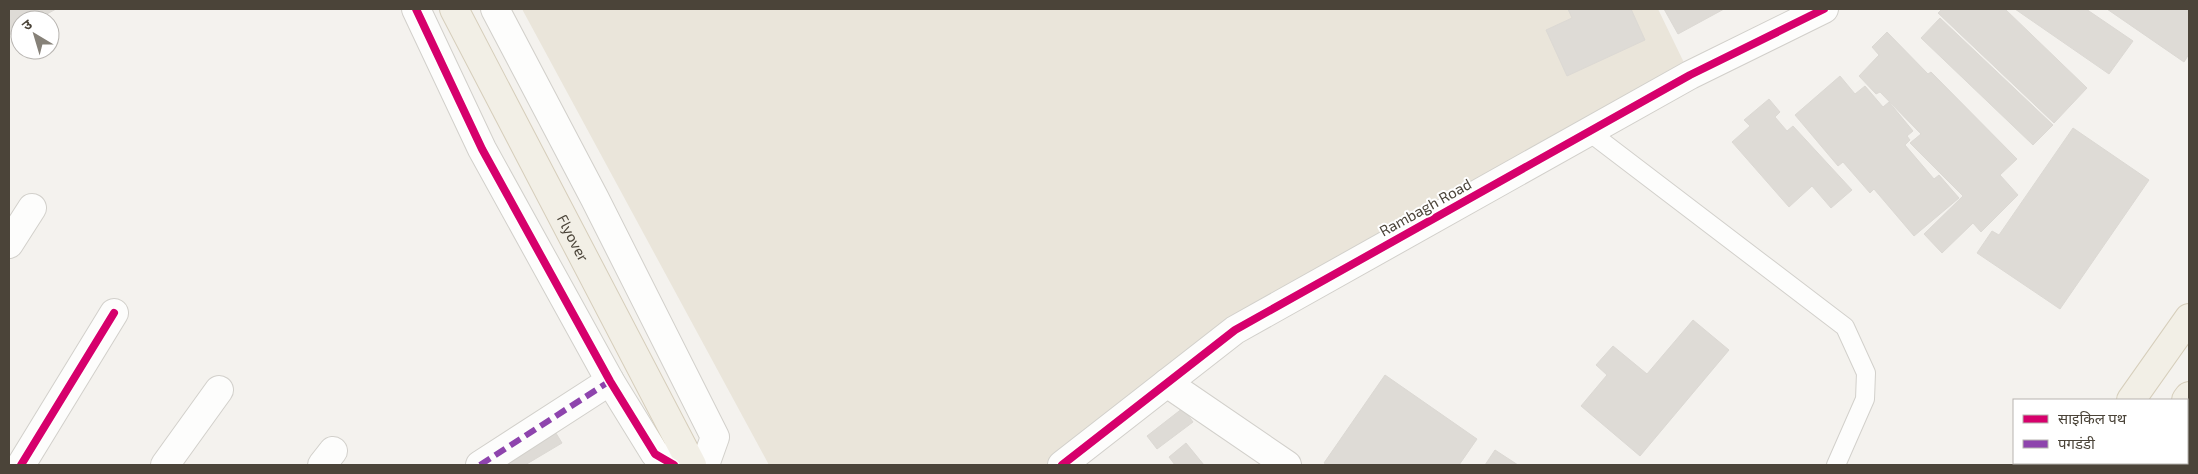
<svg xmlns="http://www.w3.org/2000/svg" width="2198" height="474" font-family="'Exo 2','Noto Sans Devanagari',sans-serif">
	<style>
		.education { fill: #eae5da }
		.building { fill: #dedbd6; stroke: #dcd9d4 }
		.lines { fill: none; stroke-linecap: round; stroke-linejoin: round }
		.service-casing { stroke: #d2d0cb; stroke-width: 20 }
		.minor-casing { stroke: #d2d0cb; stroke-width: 30 }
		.tertiary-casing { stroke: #d2d0cb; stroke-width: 30 }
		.primary-casing { stroke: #d6cebb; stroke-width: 30 }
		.service { stroke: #fdfdfc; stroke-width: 18 }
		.minor { stroke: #fdfdfc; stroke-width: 28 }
		.tertiary { stroke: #fdfdfc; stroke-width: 28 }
		.primary { stroke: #f2efe6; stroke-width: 28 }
		.quiet { stroke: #8e44ad; stroke-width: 6; stroke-dasharray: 12 6; stroke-linecap: butt }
		.cycleway-casing { stroke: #fff; stroke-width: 11 }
		.cycleway { stroke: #d6006c; stroke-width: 8 }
		.labels { text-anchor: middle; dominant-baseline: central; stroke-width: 4; stroke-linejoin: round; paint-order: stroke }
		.street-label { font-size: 15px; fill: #4b4439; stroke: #fff }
	</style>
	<rect width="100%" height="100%" fill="#f4f2ee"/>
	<!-- education -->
	<path class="education" d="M 522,9 L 1658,9 L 1690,75 L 1235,330 L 1062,465 L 769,465 Z"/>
	<!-- building -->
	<g class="building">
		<path d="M 9,9 L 56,9 L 36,20 L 20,20 L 20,29 L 9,35 Z"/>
		<path d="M 1568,9 L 1631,9 L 1645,40 L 1567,76 L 1546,30 L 1572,18 Z"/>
		<path d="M 1664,9 L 1724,9 L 1678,34 Z"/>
		<path d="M 1942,9 L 2005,9 L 2087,88 L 2054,123 L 1938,13 Z"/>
		<path d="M 2015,9 L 2086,9 L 2133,41 L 2109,74 Z"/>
		<path d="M 2107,9 L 2189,9 L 2189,54 L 2184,62 Z"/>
		<path d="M 1940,18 L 2053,125 L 2033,145 L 1921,38 Z"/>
		<path d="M 1887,32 L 1928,74 L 1931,72 L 2017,159 L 2000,175 L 2018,195 L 1981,232 L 1973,223 L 1942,253 L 1924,234 L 1963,196 L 1910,143 L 1921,134 L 1880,92 L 1876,94 L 1859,76 L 1879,55 L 1872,47 Z"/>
		<path d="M 1840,76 L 1855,94 L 1865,86 L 1883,107 L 1889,102 L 1913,131 L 1907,136 L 1910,140 L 1905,145 L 1934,179 L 1939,175 L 1959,198 L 1914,236 L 1874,189 L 1870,193 L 1843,162 L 1838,166 L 1795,115 Z"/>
		<path d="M 1769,99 L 1780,112 L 1775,117 L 1787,131 L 1793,126 L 1852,190 L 1831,208 L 1812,186 L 1789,207 L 1732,142 L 1750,126 L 1744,120 Z"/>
		<path d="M 2073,128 L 2149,180 L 2060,309 L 1977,253 L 1992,231 L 1999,235 Z"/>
		<path d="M 1693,320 L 1729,350 L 1640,456 L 1581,406 L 1607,375 L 1596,365 L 1613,346 L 1647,374 Z"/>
		<path d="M 1385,375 L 1477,439 L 1459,465 L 1328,465 L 1324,463 Z"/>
		<path d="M 1183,408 L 1193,422 L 1157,449 L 1147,436 Z"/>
		<path d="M 554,430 L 562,443 L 525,465 L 497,465 Z"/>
		<path d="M 1186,443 L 1204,465 L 1175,465 L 1169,457 Z"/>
		<path d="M 1495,450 L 1518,465 L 1485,465 Z"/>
	</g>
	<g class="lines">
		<defs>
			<path id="service" d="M 1588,131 L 1845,327 L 1866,373 L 1865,399 L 1836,465"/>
			<g id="minor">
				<path d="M 416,9 L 482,149 L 610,381 L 655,454 L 674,465"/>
				<path d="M 495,9 L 595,199 L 715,437 L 705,465"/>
				<path d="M 9,244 L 32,208"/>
				<path d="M 1167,383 L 1287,465"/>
				<path d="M 21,465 L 114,313"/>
				<path d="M 165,465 L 219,390"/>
				<path d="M 322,465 L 333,451"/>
				<path d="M 480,465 L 610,381"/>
			</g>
			<path id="tertiary" d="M 1062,465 L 1235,330 L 1690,75 L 1824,9"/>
			<g id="primary">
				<path id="s1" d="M 454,9 L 692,465"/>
				<path d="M 2131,400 L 2189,318"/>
				<path d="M 2186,400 L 2189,396"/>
				<path d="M 2086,465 L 2088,463"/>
				<path d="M 2141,465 L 2143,463"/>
			</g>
		</defs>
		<!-- service casing -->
		<use href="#service" class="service-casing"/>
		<!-- minor casing -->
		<use href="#minor" class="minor-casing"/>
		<!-- tertiary casing -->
		<use href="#tertiary" class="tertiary-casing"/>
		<!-- primary casing -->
		<use href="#primary" class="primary-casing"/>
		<!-- service -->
		<use href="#service" class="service"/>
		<!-- minor -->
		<use href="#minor" class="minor"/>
		<!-- tertiary -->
		<use href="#tertiary" class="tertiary"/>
		<!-- primary -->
		<use href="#primary" class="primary"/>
		<!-- quiet -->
		<path class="quiet" d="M 480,465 L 610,381"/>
		<defs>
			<g id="cycleway">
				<path d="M 416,9 L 482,149 L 610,381 L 655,454 L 674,465"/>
				<path d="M 21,465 L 114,313"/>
				<path d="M 1062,465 L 1235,330 L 1690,75 L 1824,9"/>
			</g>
		</defs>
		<!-- cycleway casing -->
		<use href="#cycleway" class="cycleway-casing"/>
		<!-- cycleway -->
		<use href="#cycleway" class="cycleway"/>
	</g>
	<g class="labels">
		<!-- street labels -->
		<g class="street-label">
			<text transform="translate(1425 207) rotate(-29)">Rambagh Road</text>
			<text stroke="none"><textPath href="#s1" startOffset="258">Flyover</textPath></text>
		</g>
	</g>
	<!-- border -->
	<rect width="2198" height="474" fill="none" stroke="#4b4439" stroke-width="20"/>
	<!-- legend -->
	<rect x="2013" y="399" width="175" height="65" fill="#ffffff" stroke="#b7b4b0"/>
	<rect x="2023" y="415" width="25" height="8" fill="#d6006c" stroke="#b7b4b0"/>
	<text x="2058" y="424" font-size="15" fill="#4b4439">साइकिल पथ</text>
	<rect x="2023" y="440" width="25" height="8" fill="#8e44ad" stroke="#b7b4b0"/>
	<text x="2058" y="449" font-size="15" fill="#4b4439">पगडंडी</text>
	<!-- north arrow -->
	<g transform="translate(35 35) rotate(322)"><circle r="24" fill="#ffffff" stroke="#b7b4b0"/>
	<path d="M0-4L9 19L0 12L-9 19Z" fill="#868178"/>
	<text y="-8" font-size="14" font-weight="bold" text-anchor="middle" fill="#4b4439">उ</text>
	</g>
</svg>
